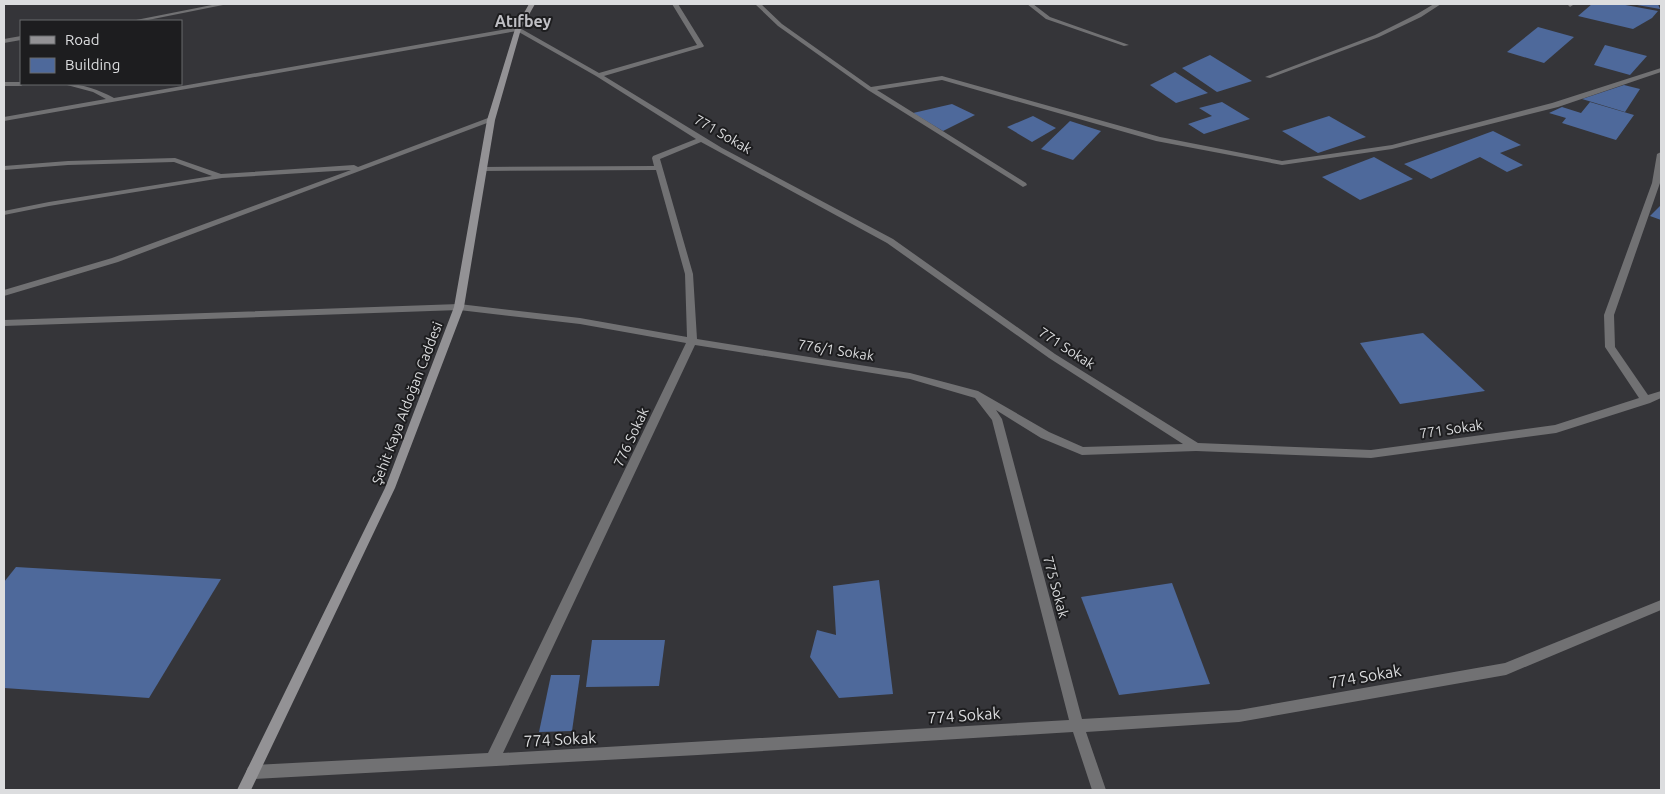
<svg xmlns="http://www.w3.org/2000/svg" width="1665" height="794" font-family="Ubuntu,sans-serif">
	<style>
		.building { fill: #4e699b }
		.lines { fill: none; stroke-linecap: round; stroke-linejoin: round }
		.street { fill: #717173; fill-rule: evenodd }
		.secondary { fill: #939295; fill-rule: evenodd }
		.labels { text-anchor: middle; dominant-baseline: central; stroke-width: 4; stroke-linejoin: round; paint-order: stroke }
		.street-label { font-size: 14px; fill: #dcdddf; stroke: #1d1d1f }
		.far-district-label { font-size: 16px; font-weight: bold; fill: #c0c0c5; stroke: #1d1d1f }
		.near-street-label { font-size: 16px; fill: #dcdddf; stroke: #1d1d1f }
	</style>
	<rect width="100%" height="100%" fill="#353539"/>
	<!-- building -->
	<g class="building">
		<path d="M 1592,4 L 1620,4 L 1658,11 L 1652,18 L 1633,29 L 1578,16 Z"/>
		<path d="M 1637,4 L 1658,4 L 1660,9 L 1637,5 Z"/>
		<path d="M 1538,27 L 1574,37 L 1544,63 L 1507,52 Z"/>
		<path d="M 1605,45 L 1647,56 L 1630,75 L 1594,65 Z"/>
		<path d="M 1210,55 L 1252,81 L 1217,92 L 1182,68 Z"/>
		<path d="M 1175,72 L 1208,93 L 1176,103 L 1150,85 Z"/>
		<path d="M 1624,85 L 1640,89 L 1625,112 L 1582,99 Z"/>
		<path d="M 1222,102 L 1250,119 L 1204,134 L 1188,124 L 1212,116 L 1199,108 Z"/>
		<path d="M 1590,102 L 1634,115 L 1616,140 L 1562,123 L 1566,118 L 1549,113 L 1562,107 L 1581,113 Z"/>
		<path d="M 952,104 L 975,115 L 943,131 L 913,113 Z"/>
		<path d="M 1033,116 L 1056,128 L 1032,142 L 1007,127 Z"/>
		<path d="M 1329,116 L 1366,137 L 1318,153 L 1282,131 Z"/>
		<path d="M 1070,121 L 1101,131 L 1073,160 L 1041,149 Z"/>
		<path d="M 1493,131 L 1521,145 L 1500,153 L 1523,165 L 1507,172 L 1480,157 L 1431,179 L 1404,164 Z"/>
		<path d="M 1374,157 L 1413,179 L 1360,200 L 1322,177 Z"/>
		<path d="M 1661,205 L 1661,220 L 1650,216 Z"/>
		<path d="M 1423,333 L 1485,391 L 1400,404 L 1360,343 Z"/>
		<path d="M 16,567 L 221,579 L 149,698 L 4,688 L 4,582 Z"/>
		<path d="M 879,580 L 893,694 L 839,698 L 810,657 L 817,630 L 836,635 L 833,586 Z"/>
		<path d="M 1172,583 L 1210,684 L 1119,695 L 1081,597 Z"/>
		<path d="M 592,640 L 665,640 L 659,686 L 586,687 Z"/>
		<path d="M 551,675 L 580,675 L 572,731 L 539,732 Z"/>
	</g>
	<g class="lines">
		<!-- street -->
		<g class="street">
			<path d="M 217,4 L 228,4 L 143,21 L 131,21 Z"/>
			<path d="M 672,4 L 678,4 L 704,46 L 703,47 L 604,76 L 722,148 L 893,239 L 1055,354 L 1198,443 L 1371,450 L 1555,425 L 1639,398 L 1605,347 L 1604,315 L 1652,183 L 1657,154 L 1661,152 L 1660,183 L 1614,315 L 1615,347 L 1648,395 L 1661,391 L 1661,398 L 1650,403 L 1556,433 L 1371,458 L 1196,451 L 1082,455 L 1041,438 L 996,410 L 1002,419 L 1082,719 L 1239,710 L 1505,663 L 1661,600 L 1661,610 L 1506,675 L 1239,722 L 1086,732 L 1106,790 L 1092,790 L 1073,732 L 698,755 L 253,779 L 248,777 L 246,772 L 248,767 L 253,765 L 488,753 L 686,343 L 580,324 L 459,310 L 4,326 L 4,320 L 459,304 L 580,318 L 687,337 L 685,274 L 656,170 L 483,171 L 479,169 L 483,167 L 654,166 L 652,158 L 653,156 L 696,139 L 596,76 L 517,31 L 4,121 L 4,117 L 106,99 L 93,92 L 67,85 L 66,84 C 83,84 99,90 114,98 L 518,27 L 599,73 L 697,45 ZM 701,142 L 887,243 L 1049,358 L 1183,444 L 1083,447 L 1049,432 L 978,391 L 910,373 L 697,339 L 693,274 L 660,159 ZM 695,345 L 910,379 L 975,398 L 992,420 L 1069,720 L 503,753 Z"/>
			<path d="M 755,4 L 761,4 L 782,24 L 871,87 L 942,76 L 1160,137 L 1282,161 L 1392,145 L 1552,103 L 1661,68 L 1661,72 L 1558,107 L 1392,149 L 1282,165 L 1156,141 L 942,80 L 877,90 L 1026,183 L 1027,185 L 1023,187 L 868,90 L 778,26 Z"/>
			<path d="M 1027,4 L 1033,4 L 1050,17 L 1129,45 L 1124,46 L 1046,19 Z"/>
			<path d="M 1434,4 L 1441,4 L 1421,17 L 1379,37 L 1270,78 L 1265,77 L 1375,35 L 1417,14 Z"/>
			<path d="M 1567,4 L 1573,4 L 1573,5 L 1570,7 Z"/>
			<path d="M 21,36 L 21,40 L 4,43 L 4,39 Z"/>
			<path d="M 4,82 L 21,82 L 21,84 L 24,84 L 21,86 L 4,86 Z"/>
			<path d="M 488,118 L 495,120 L 118,262 L 4,296 L 4,290 L 112,258 L 351,170 L 222,178 L 49,206 L 4,215 L 4,211 L 49,202 L 212,176 L 174,162 L 68,165 L 4,170 L 4,166 L 68,161 L 175,158 L 221,174 L 354,165 L 358,167 Z"/>
		</g>
		<!-- secondary -->
		<path class="secondary" d="M 529,4 L 535,4 L 521,29 L 495,120 L 464,307 L 395,488 L 251,790 L 237,790 L 385,488 L 454,307 L 487,120 L 515,29 Z"/>
	</g>
	<g class="labels">
		<!-- street labels -->
		<g class="street-label">
			<text transform="translate(723 134) rotate(30)">771 Sokak</text>
			<text transform="translate(1067 348) rotate(33)">771 Sokak</text>
			<text transform="translate(836 350) rotate(9)">776/1 Sokak</text>
			<text transform="translate(407 403) rotate(-69)">Şehit Kaya Aldoğan Caddesi</text>
			<text transform="translate(1451 429) rotate(-8)">771 Sokak</text>
			<text transform="translate(631 437) rotate(-65)">776 Sokak</text>
			<text transform="translate(1056 587) rotate(75)">775 Sokak</text>
		</g>
		<!-- far-district labels -->
		<g class="far-district-label">
			<text x="523" y="21">Atıfbey</text>
		</g>
		<!-- near-street labels -->
		<g class="near-street-label">
			<text transform="translate(1365 676) rotate(-10)">774 Sokak</text>
			<text transform="translate(964 715) rotate(-4)">774 Sokak</text>
			<text transform="translate(560 739) rotate(-3)">774 Sokak</text>
		</g>
	</g>
	<!-- border -->
	<rect width="1665" height="794" fill="none" stroke="#dcdddf" stroke-width="10"/>
	<!-- legend -->
	<rect x="20" y="20" width="162" height="65" fill="#1d1d1f" stroke="#696a6c"/>
	<rect x="30" y="36" width="25" height="8" fill="#939295" stroke="#696a6c"/>
	<text x="65" y="45" font-size="15" fill="#dcdddf">Road</text>
	<rect x="30" y="58" width="25" height="15" fill="#4e699b" stroke="#696a6c"/>
	<text x="65" y="70" font-size="15" fill="#dcdddf">Building</text>
</svg>
